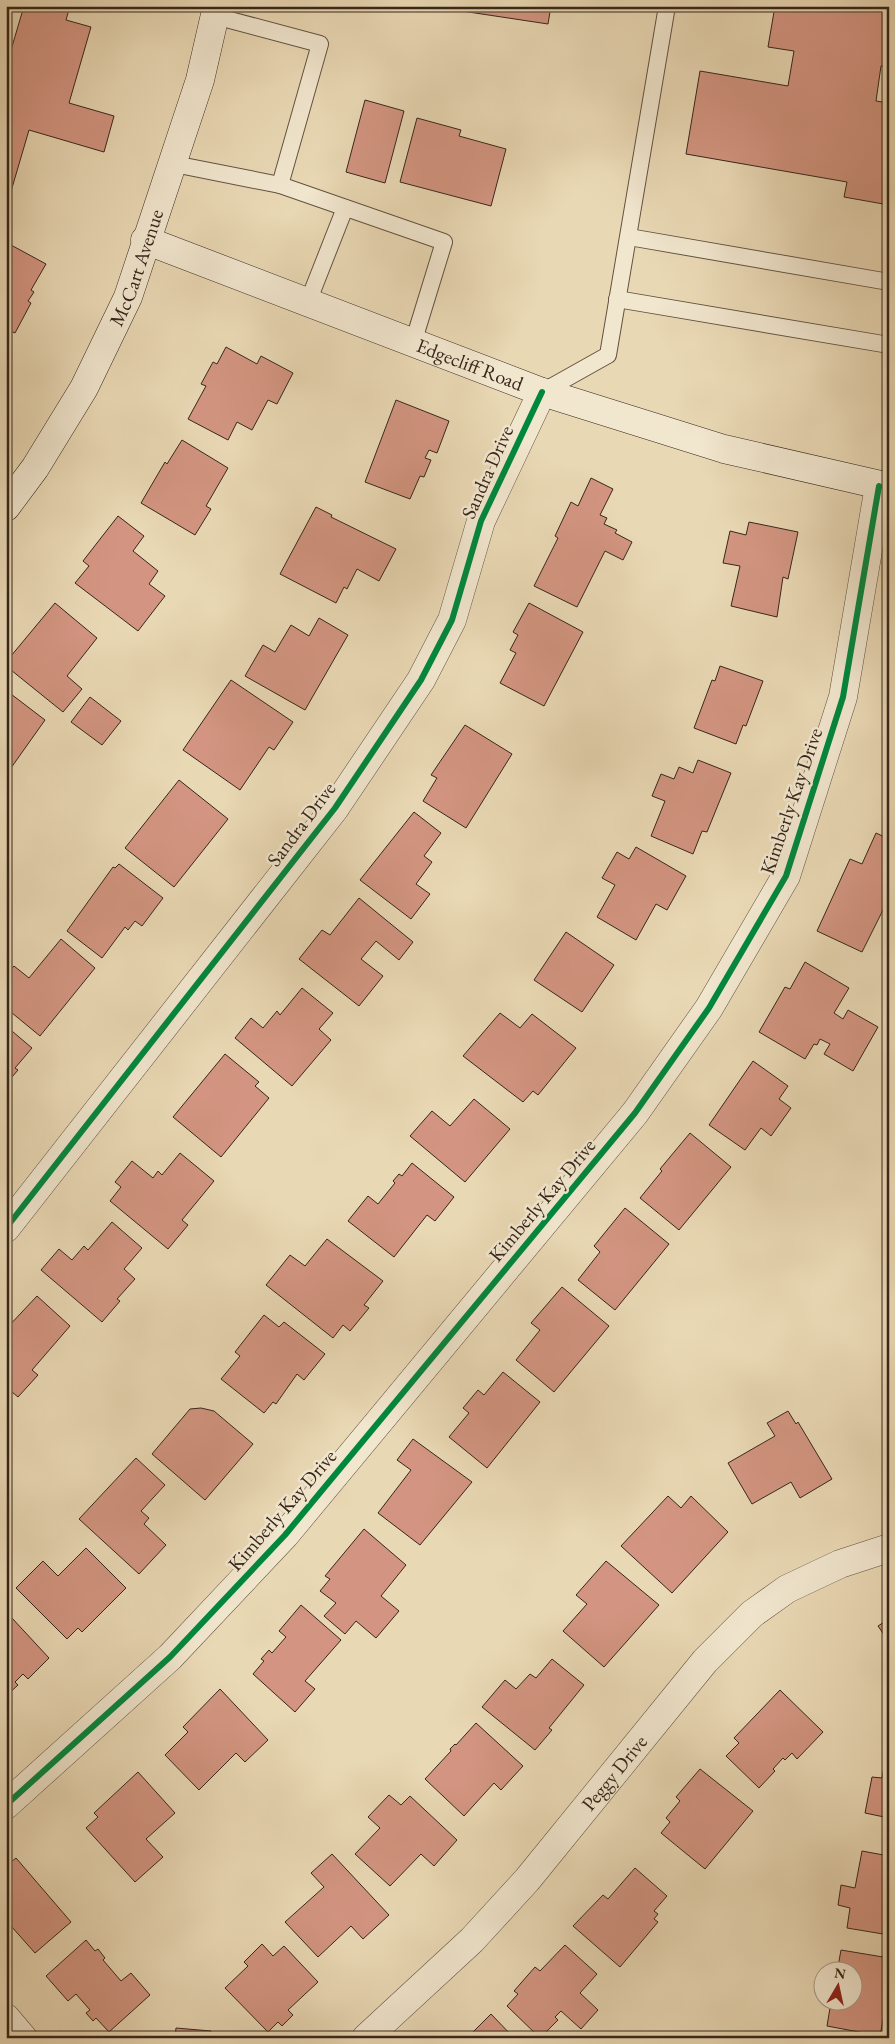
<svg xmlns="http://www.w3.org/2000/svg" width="895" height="2044" font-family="'EB Garamond',serif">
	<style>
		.building { fill: #d39581; stroke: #36261b }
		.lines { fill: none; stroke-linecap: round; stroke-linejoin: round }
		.lane-casing { stroke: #635241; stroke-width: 18 }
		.street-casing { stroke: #635241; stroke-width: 29 }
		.secondary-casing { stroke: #36261b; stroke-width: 29 }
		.lane { stroke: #f1e6ce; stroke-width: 16 }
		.street { stroke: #f1e6ce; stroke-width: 28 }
		.secondary { stroke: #f1e6ce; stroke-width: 28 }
		.cycleway-casing { stroke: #f1e6ce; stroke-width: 9 }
		.cycleway { stroke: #00873e; stroke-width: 6 }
		.labels { text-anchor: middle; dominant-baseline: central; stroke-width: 5; stroke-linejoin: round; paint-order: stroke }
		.street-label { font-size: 20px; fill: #36261b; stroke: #f1e6ce }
	</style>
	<rect width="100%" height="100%" fill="#e9d8b4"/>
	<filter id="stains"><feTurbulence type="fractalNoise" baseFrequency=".004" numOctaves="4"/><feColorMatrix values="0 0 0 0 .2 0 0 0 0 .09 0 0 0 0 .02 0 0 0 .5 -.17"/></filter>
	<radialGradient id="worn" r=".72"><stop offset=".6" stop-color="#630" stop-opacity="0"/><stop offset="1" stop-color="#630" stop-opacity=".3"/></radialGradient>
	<!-- building -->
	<g class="building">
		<path d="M 24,6 L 70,6 L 66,20 L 91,27 L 69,103 L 114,116 L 104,152 L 29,130 L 7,205 L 6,67 Z"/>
		<path d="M 443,6 L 551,6 L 548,24 L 442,8 Z"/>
		<path d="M 775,6 L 889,6 L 889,67 L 881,66 L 876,101 L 889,103 L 889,205 L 844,197 L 847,182 L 686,154 L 700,71 L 788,86 L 794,51 L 768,47 Z"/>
		<path d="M 365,100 L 404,111 L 385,183 L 346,172 Z"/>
		<path d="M 417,118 L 461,130 L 459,136 L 506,149 L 491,206 L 400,182 Z"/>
		<path d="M 11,245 L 46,264 L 31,290 L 34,292 L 28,301 L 31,303 L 15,333 L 6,329 L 6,254 Z"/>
		<path d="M 226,347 L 257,364 L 261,356 L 293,373 L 277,404 L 268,400 L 252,430 L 237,422 L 228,440 L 188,419 L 206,386 L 201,384 L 213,362 L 217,364 Z"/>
		<path d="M 396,400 L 449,421 L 437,453 L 429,450 L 425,458 L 431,460 L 424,477 L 420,476 L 410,499 L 365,482 Z"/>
		<path d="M 182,440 L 228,468 L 206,506 L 211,509 L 195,535 L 141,503 L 165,462 L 167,464 Z"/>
		<path d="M 591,478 L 613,489 L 600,515 L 607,518 L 604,524 L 617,530 L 615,533 L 632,542 L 623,560 L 605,551 L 577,607 L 534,586 L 558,538 L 555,536 L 571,502 L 578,506 Z"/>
		<path d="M 316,507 L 332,515 L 331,517 L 396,549 L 379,581 L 357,569 L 347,589 L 344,587 L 336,603 L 280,574 Z"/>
		<path d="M 118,516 L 144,536 L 133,551 L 158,571 L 149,584 L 165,596 L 138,631 L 75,583 L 89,566 L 83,561 Z"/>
		<path d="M 749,522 L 798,532 L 788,579 L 783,577 L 777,617 L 731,606 L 740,566 L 723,563 L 730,531 L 746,535 Z"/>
		<path d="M 55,603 L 97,638 L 67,676 L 82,689 L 63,712 L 6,666 L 6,662 Z"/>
		<path d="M 529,603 L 583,632 L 544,706 L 500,683 L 516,653 L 510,650 L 518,635 L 513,632 Z"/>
		<path d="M 319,618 L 348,635 L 305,710 L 245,676 L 263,645 L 275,652 L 291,625 L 309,636 Z"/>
		<path d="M 720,666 L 763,681 L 746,726 L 743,725 L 736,744 L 694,728 L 712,680 L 715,681 Z"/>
		<path d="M 231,680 L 293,722 L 274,750 L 269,747 L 240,790 L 183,750 Z"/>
		<path d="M 7,691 L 45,720 L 6,775 L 6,692 Z"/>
		<path d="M 90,697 L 121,721 L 102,745 L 71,722 Z"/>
		<path d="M 465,725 L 512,754 L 466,828 L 423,801 L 437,778 L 431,775 Z"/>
		<path d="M 698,760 L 731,773 L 707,832 L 702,831 L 693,854 L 651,836 L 665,801 L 652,796 L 661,774 L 674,779 L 679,767 L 693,773 Z"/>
		<path d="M 179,780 L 228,819 L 174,887 L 125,848 Z"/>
		<path d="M 414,812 L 441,833 L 424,856 L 432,862 L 416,884 L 430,894 L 411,919 L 360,880 Z"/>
		<path d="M 876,833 L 889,839 L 889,898 L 862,952 L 817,931 L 850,859 L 862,864 Z"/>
		<path d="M 636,847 L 686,876 L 667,910 L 656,904 L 636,940 L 597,917 L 615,885 L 602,878 L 617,852 L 629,859 Z"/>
		<path d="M 119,864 L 163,898 L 142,926 L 135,921 L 128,930 L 125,927 L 102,958 L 67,931 L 113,867 L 115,868 Z"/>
		<path d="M 359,898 L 413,942 L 399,960 L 376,941 L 361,959 L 383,976 L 359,1006 L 299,959 L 322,930 L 330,935 Z"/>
		<path d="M 566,932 L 614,965 L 582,1012 L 534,980 Z"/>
		<path d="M 61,939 L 95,968 L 40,1036 L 6,1008 L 6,975 L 14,966 L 29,978 Z"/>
		<path d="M 805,962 L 849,988 L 834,1013 L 843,1019 L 848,1010 L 878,1027 L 853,1071 L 824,1054 L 830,1044 L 820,1039 L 817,1045 L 814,1044 L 805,1059 L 759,1032 L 785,987 L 790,989 Z"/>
		<path d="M 302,988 L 333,1013 L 319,1029 L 331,1040 L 292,1086 L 235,1038 L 251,1018 L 263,1028 L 277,1011 L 280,1015 Z"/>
		<path d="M 500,1013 L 520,1028 L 532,1014 L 576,1048 L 538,1095 L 533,1091 L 523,1102 L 463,1056 Z"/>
		<path d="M 6,1026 L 32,1048 L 15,1068 L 18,1070 L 6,1084 Z"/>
		<path d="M 225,1054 L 259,1082 L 255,1086 L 269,1098 L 221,1157 L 173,1117 Z"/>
		<path d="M 753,1061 L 788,1086 L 779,1099 L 791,1108 L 771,1136 L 761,1128 L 745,1150 L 709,1125 Z"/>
		<path d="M 474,1099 L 510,1129 L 465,1182 L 410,1136 L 432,1111 L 450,1126 Z"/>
		<path d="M 690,1133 L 731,1167 L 679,1230 L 640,1198 L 662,1171 L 660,1169 Z"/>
		<path d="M 180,1153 L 214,1181 L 182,1220 L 188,1225 L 168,1249 L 110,1201 L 121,1187 L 115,1182 L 132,1161 L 153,1178 L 158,1171 L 162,1175 Z"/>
		<path d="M 412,1163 L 454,1197 L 435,1221 L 427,1215 L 394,1257 L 348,1221 L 368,1196 L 378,1204 L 395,1183 L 393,1181 L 399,1174 L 402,1176 Z"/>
		<path d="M 625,1208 L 669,1244 L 615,1310 L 578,1280 L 600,1252 L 594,1246 Z"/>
		<path d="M 112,1222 L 142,1248 L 124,1269 L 135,1279 L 117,1299 L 120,1301 L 102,1322 L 41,1270 L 59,1249 L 72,1260 L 84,1246 L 88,1250 Z"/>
		<path d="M 327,1239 L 383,1281 L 364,1305 L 369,1308 L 350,1331 L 343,1325 L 333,1338 L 266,1285 L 290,1255 L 305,1266 Z"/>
		<path d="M 562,1287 L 609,1326 L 554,1392 L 516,1360 L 540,1330 L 531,1323 Z"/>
		<path d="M 37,1296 L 70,1326 L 32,1370 L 38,1375 L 18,1397 L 6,1387 L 6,1329 Z"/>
		<path d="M 264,1315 L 279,1327 L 284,1322 L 325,1354 L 304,1380 L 297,1374 L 276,1404 L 273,1402 L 264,1413 L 221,1379 L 240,1356 L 235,1352 Z"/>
		<path d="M 503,1372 L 540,1402 L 487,1468 L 449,1437 L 469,1413 L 463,1408 L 478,1390 L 484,1395 Z"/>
		<path d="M 201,1408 L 214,1411 L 253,1444 L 205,1500 L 152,1454 L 190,1409 Z"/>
		<path d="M 788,1411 L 796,1424 L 798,1422 L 832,1479 L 800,1498 L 791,1482 L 752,1504 L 728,1463 L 775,1436 L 767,1423 Z"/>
		<path d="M 413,1439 L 472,1482 L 420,1545 L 378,1513 L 411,1470 L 397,1460 Z"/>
		<path d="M 136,1458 L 165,1485 L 141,1511 L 149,1518 L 144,1524 L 166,1545 L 139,1574 L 79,1519 Z"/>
		<path d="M 668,1496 L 681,1508 L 691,1496 L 728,1532 L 672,1593 L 621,1546 Z"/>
		<path d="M 364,1529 L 406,1565 L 381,1596 L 399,1611 L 376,1638 L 356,1621 L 345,1634 L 324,1616 L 336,1603 L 320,1591 L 330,1579 L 325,1576 Z"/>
		<path d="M 86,1548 L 126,1588 L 82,1632 L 78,1628 L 67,1639 L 16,1588 L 43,1561 L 58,1576 Z"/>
		<path d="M 606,1561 L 659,1605 L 604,1667 L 563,1631 L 587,1604 L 576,1595 Z"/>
		<path d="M 301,1605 L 341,1640 L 305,1681 L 315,1689 L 295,1712 L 253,1674 L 264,1661 L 261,1659 L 269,1650 L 272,1653 L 286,1637 L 279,1631 Z"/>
		<path d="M 11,1617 L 49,1658 L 28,1679 L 23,1674 L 15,1682 L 18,1685 L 6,1696 L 6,1621 Z"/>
		<path d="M 889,1619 L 889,1642 L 878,1626 Z"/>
		<path d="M 552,1659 L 584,1685 L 549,1728 L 552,1730 L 535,1750 L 482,1707 L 505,1680 L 516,1689 L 530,1674 L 536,1678 Z"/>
		<path d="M 220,1689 L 268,1740 L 245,1762 L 236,1753 L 199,1790 L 165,1755 L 188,1732 L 183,1727 Z"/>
		<path d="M 780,1690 L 823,1732 L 797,1759 L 792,1753 L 785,1760 L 783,1758 L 773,1769 L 775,1771 L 759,1788 L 726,1756 L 739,1743 L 734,1738 Z"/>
		<path d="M 476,1723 L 523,1766 L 501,1790 L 494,1783 L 464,1816 L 425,1779 L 451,1751 L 450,1749 L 455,1744 L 456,1745 Z"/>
		<path d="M 887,1750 L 889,1750 L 889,1818 L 865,1813 L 872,1777 L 882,1778 Z"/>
		<path d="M 700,1769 L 753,1811 L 705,1869 L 661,1833 L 670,1822 L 666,1818 L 680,1801 L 676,1797 Z"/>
		<path d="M 138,1772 L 175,1813 L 146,1839 L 163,1857 L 135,1882 L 86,1828 L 98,1817 L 94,1813 Z"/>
		<path d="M 389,1795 L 401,1805 L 410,1796 L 457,1840 L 434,1866 L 421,1854 L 390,1886 L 355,1854 L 380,1828 L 368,1817 Z"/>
		<path d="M 862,1851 L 889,1856 L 889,1935 L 847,1928 L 850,1908 L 838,1905 L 841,1885 L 855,1888 Z"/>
		<path d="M 332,1854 L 389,1915 L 363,1939 L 351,1926 L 318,1957 L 285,1922 L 324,1887 L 311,1873 Z"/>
		<path d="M 16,1858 L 71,1922 L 35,1953 L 11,1926 L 6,1930 L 6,1866 Z"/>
		<path d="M 635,1868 L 667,1896 L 654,1911 L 658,1914 L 654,1919 L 658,1922 L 620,1967 L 573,1926 L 603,1895 L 608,1899 Z"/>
		<path d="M 86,1940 L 95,1951 L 98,1949 L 105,1958 L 103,1960 L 121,1981 L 131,1973 L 150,1995 L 109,2032 L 96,2018 L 93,2021 L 86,2013 L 90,2010 L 76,1994 L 68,2001 L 46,1976 Z"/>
		<path d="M 262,1944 L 273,1956 L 284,1946 L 318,1982 L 288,2010 L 293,2015 L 282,2026 L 278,2022 L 268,2032 L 225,1988 L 248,1966 L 244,1962 Z"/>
		<path d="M 565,1945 L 597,1974 L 580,1993 L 598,2010 L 581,2029 L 561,2011 L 555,2017 L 558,2020 L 540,2038 L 507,2006 L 518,1994 L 514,1991 L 535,1967 L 540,1971 Z"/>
		<path d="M 841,1950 L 889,1958 L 889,1989 L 880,2036 L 827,2026 L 831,2002 L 852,2002 L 852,1972 L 837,1972 Z"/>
		<path d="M 821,1977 L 822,1977 L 822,1994 L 819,1994 Z"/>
		<path d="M 491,2014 L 514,2038 L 467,2038 Z"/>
		<path d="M 176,2028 L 211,2031 L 210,2038 L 175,2038 Z"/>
	</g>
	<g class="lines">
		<defs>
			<g id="lane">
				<path d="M 215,16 L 320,44 L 280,185 L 444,242 L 413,343"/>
				<path d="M 174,164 L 280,185"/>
				<path d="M 629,237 L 889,282"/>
				<path d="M 617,299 L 889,345"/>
				<path d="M 308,302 L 345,208"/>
				<path d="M 542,392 L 608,355 L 667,6"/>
			</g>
			<g id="street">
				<path d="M 6,1228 L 335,808 L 421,680 L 452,620 L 481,521 L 542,392"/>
				<path d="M 6,1805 L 170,1657 L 285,1535 L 635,1113 L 709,1008 L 786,876 L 843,697 L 879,486"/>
				<path d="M 6,2018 L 23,2038"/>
				<path id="s1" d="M 366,2038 L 472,1940 L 527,1880 L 705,1661 L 752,1614 L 787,1589 L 840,1564 L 889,1548"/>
			</g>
			<g id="secondary">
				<path id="s2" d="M 145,240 L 542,392 L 724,449 L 889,487"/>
				<path id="s3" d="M 6,507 L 35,468 L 84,388 L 128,297 L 200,80 L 217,6"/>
			</g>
		</defs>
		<!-- lane casing -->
		<use href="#lane" class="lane-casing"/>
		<!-- street casing -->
		<use href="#street" class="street-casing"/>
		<!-- secondary casing -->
		<use href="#secondary" class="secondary-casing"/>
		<!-- lane -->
		<use href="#lane" class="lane"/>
		<!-- street -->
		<use href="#street" class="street"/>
		<!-- secondary -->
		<use href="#secondary" class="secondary"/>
		<defs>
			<g id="cycleway">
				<path d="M 6,1228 L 335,808 L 421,680 L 452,620 L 481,521 L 542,392"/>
				<path d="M 6,1805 L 170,1657 L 285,1535 L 635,1113 L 709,1008 L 786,876 L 843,697 L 879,486"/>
			</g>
		</defs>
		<!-- cycleway casing -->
		<use href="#cycleway" class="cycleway-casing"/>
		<!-- cycleway -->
		<use href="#cycleway" class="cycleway"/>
	</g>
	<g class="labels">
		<!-- street labels -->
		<g class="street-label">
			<text stroke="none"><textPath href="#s3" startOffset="274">McCart Avenue</textPath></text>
			<text stroke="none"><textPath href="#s2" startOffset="348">Edgecliff Road</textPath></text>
			<text transform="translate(487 472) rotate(-66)">Sandra Drive</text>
			<text transform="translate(791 801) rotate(-71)">Kimberly Kay Drive</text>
			<text transform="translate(301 824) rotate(-53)">Sandra Drive</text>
			<text transform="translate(542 1200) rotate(-50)">Kimberly Kay Drive</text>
			<text transform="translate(282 1510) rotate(-49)">Kimberly Kay Drive</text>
			<text stroke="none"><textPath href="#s1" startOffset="364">Peggy Drive</textPath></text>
		</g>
	</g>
	<!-- margin -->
	<rect width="895" height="2044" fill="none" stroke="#e9d8b4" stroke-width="25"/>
	<rect x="8" y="8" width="880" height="2029" fill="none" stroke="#36261b" stroke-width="2.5"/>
	<rect x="12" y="12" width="870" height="2019" fill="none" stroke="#36261b"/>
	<!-- north arrow -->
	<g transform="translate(838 1986) rotate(9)"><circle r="24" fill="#f1e6ce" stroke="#a69986"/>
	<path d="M0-4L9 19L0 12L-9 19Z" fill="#8f2418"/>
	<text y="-8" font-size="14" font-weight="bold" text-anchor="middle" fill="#36261b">N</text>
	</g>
	<rect width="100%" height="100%" filter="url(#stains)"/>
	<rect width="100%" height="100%" fill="url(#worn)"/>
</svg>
